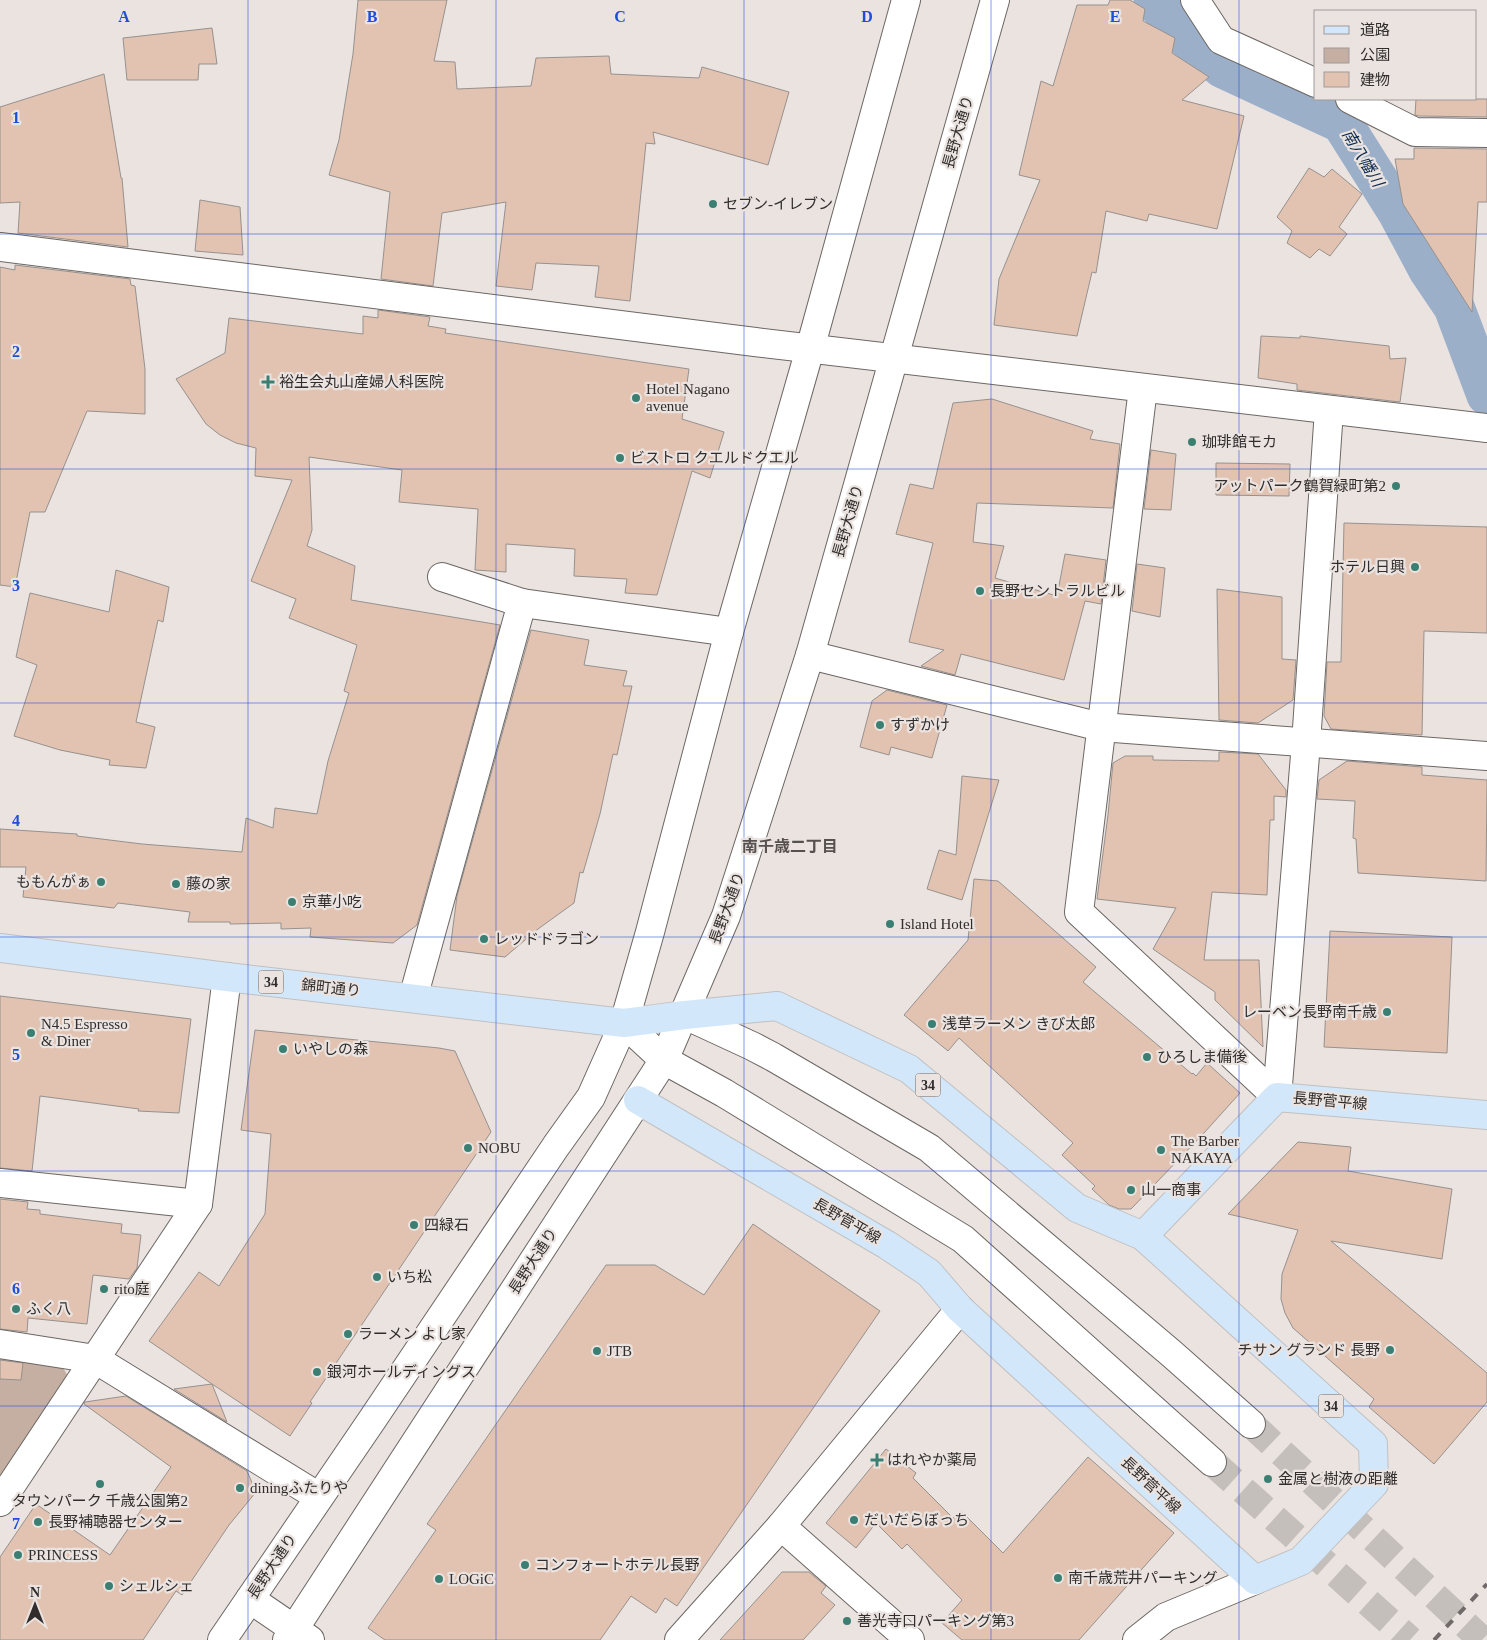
<svg xmlns="http://www.w3.org/2000/svg" width="1487" height="1640" font-family="'Times New Roman','Noto Sans JP',serif">
	<style>
		.green { fill: #c5aea2 }
		.lines { fill: none; stroke-linecap: round; stroke-linejoin: round }
		.canal { stroke: #9bafc8; stroke-width: 41 }
		.building { fill: #e2c3b1; stroke: #97918e }
		.tertiary-tunnel { stroke: #c5bfbc; stroke-width: 28; stroke-dasharray: 28 14; stroke-linecap: butt }
		.minor-casing { stroke: #6c6764; stroke-width: 30 }
		.tertiary-casing { stroke: #6c6764; stroke-width: 30 }
		.primary-casing { stroke: #c1c0c0; stroke-width: 30 }
		.minor { stroke: #fff; stroke-width: 28 }
		.tertiary { stroke: #fff; stroke-width: 28 }
		.primary { stroke: #d3e7fb; stroke-width: 28 }
		.rail { stroke: #706b6a; stroke-width: 4; stroke-dasharray: 9 9; stroke-linecap: butt }
		.grid { fill: none; stroke: #1d4ed8; stroke-width: 1; stroke-opacity: 0.55 }
		.poi-dot { fill: #3b7f73; stroke: #eae3e0; stroke-width: 2 }
		.labels { text-anchor: middle; dominant-baseline: central; stroke-width: 4.5; stroke-linejoin: round; paint-order: stroke }
		.shield { fill: #eae3e0; stroke: #686462; stroke-width: 1 }
		.shield-label { font-size: 14px; font-weight: bold; fill: #302d2c }
		.street-label { font-size: 15px; fill: #302d2c; stroke: #eae3e0 }
		.poi-label { font-size: 15px; fill: #302d2c; stroke: #eae3e0; text-anchor: start }
		.water-label { font-size: 16px; font-style: italic; fill: #0e2c4f; stroke: #eae3e0 }
		.neighbourhood-label { font-size: 16px; font-weight: bold; fill: #56514e; stroke: #eae3e0 }
		.grid-label { font-size: 16px; text-anchor: middle; font-weight: bold; fill: #1d4ed8; stroke: #eae3e0; stroke-width: 4.5; stroke-linejoin: round; paint-order: stroke }
	</style>
	<rect width="100%" height="100%" fill="#eae3e0"/>
	<!-- green -->
	<path class="green" d="M 0,1355 L 61,1364 L 70,1380 L 0,1484 Z"/>
	<g class="lines">
		<!-- canal -->
		<path class="canal" d="M 1154,0 L 1186,37 L 1223,68 L 1342,123 L 1398,212 L 1429,270 L 1454,307 L 1487,395"/>
	</g>
	<!-- building -->
	<g class="building">
		<path d="M 358,0 L 447,0 L 434,61 L 455,62 L 457,89 L 531,86 L 536,58 L 609,56 L 611,74 L 699,78 L 702,67 L 789,92 L 768,165 L 653,132 L 655,144 L 646,143 L 630,301 L 595,297 L 599,266 L 536,263 L 532,290 L 496,286 L 506,202 L 442,213 L 433,286 L 381,279 L 390,192 L 329,175 L 339,140 L 353,54 Z"/>
		<path d="M 1110,0 L 1130,0 L 1145,9 L 1143,21 L 1175,38 L 1172,53 L 1209,77 L 1182,100 L 1244,116 L 1217,229 L 1149,214 L 1147,221 L 1106,211 L 1096,273 L 1092,272 L 1077,336 L 994,325 L 999,279 L 1040,180 L 1019,175 L 1041,81 L 1053,86 L 1077,5 L 1108,5 Z"/>
		<path d="M 212,28 L 217,64 L 199,64 L 198,80 L 127,80 L 123,38 Z"/>
		<path d="M 104,74 L 121,178 L 122,178 L 128,247 L 18,233 L 20,202 L 0,203 L 0,107 Z"/>
		<path d="M 1416,99 L 1487,99 L 1487,117 L 1419,116 L 1415,115 Z"/>
		<path d="M 1414,148 L 1487,149 L 1487,202 L 1478,202 L 1472,312 L 1403,204 L 1395,159 L 1414,159 Z"/>
		<path d="M 1309,168 L 1324,177 L 1332,169 L 1362,194 L 1339,227 L 1347,234 L 1330,256 L 1319,249 L 1310,258 L 1287,243 L 1292,231 L 1277,217 Z"/>
		<path d="M 200,200 L 240,207 L 243,255 L 195,251 Z"/>
		<path d="M 15,265 L 130,279 L 131,285 L 135,286 L 145,369 L 145,414 L 87,411 L 45,512 L 30,512 L 15,587 L 0,585 L 0,267 L 15,270 Z"/>
		<path d="M 378,310 L 430,317 L 428,326 L 446,329 L 445,333 L 689,369 L 682,419 L 724,432 L 710,478 L 692,471 L 657,595 L 625,593 L 627,579 L 574,576 L 575,549 L 506,544 L 506,572 L 475,570 L 478,509 L 399,502 L 402,470 L 309,457 L 312,530 L 307,546 L 355,566 L 351,600 L 500,625 L 417,925 L 393,943 L 365,941 L 310,937 L 311,928 L 281,929 L 281,923 L 230,924 L 230,922 L 188,922 L 190,912 L 118,903 L 114,908 L 23,897 L 26,867 L 0,867 L 0,829 L 77,834 L 77,836 L 142,844 L 242,852 L 246,818 L 273,828 L 275,808 L 317,814 L 328,761 L 349,693 L 344,691 L 357,645 L 289,618 L 296,599 L 251,581 L 292,480 L 255,476 L 256,448 L 236,443 L 220,435 L 206,424 L 176,379 L 225,353 L 229,318 L 363,334 L 363,316 L 378,318 Z"/>
		<path d="M 1261,336 L 1300,338 L 1300,336 L 1389,346 L 1390,359 L 1406,358 L 1400,402 L 1297,390 L 1297,384 L 1258,378 Z"/>
		<path d="M 992,399 L 1093,431 L 1090,439 L 1120,444 L 1113,508 L 977,503 L 973,542 L 1004,546 L 995,578 L 1057,596 L 1065,554 L 1106,560 L 1101,604 L 1085,601 L 1064,680 L 961,654 L 955,675 L 921,666 L 944,650 L 909,642 L 933,543 L 896,534 L 910,484 L 933,489 L 953,403 Z"/>
		<path d="M 1151,450 L 1176,454 L 1171,510 L 1144,509 Z"/>
		<path d="M 1216,463 L 1290,464 L 1289,496 L 1216,495 Z"/>
		<path d="M 1344,523 L 1487,527 L 1487,633 L 1424,631 L 1422,735 L 1331,729 L 1324,716 L 1327,662 L 1341,662 Z"/>
		<path d="M 1137,564 L 1165,568 L 1160,617 L 1132,611 Z"/>
		<path d="M 116,570 L 169,587 L 163,622 L 158,620 L 136,722 L 155,727 L 146,768 L 109,765 L 110,760 L 60,750 L 14,736 L 37,665 L 16,657 L 30,593 L 109,612 Z"/>
		<path d="M 1217,589 L 1282,597 L 1282,659 L 1296,660 L 1293,700 L 1258,723 L 1219,720 Z"/>
		<path d="M 531,630 L 589,640 L 584,665 L 627,671 L 623,686 L 632,686 L 617,755 L 613,754 L 600,814 L 583,873 L 580,872 L 574,903 L 538,929 L 505,957 L 450,950 L 457,896 Z"/>
		<path d="M 887,690 L 947,705 L 932,758 L 891,747 L 889,755 L 860,747 L 872,701 Z"/>
		<path d="M 1219,752 L 1258,754 L 1286,790 L 1286,797 L 1274,796 L 1274,820 L 1270,820 L 1267,895 L 1212,892 L 1204,960 L 1259,960 L 1263,1047 L 1215,1000 L 1215,992 L 1153,949 L 1176,908 L 1097,899 L 1108,815 L 1113,763 L 1125,756 L 1153,756 L 1153,760 L 1219,761 Z"/>
		<path d="M 1347,761 L 1422,767 L 1422,775 L 1487,780 L 1486,881 L 1358,873 L 1356,839 L 1353,838 L 1355,801 L 1317,799 L 1319,780 Z"/>
		<path d="M 962,776 L 999,780 L 962,900 L 927,889 L 939,850 L 956,855 Z"/>
		<path d="M 974,879 L 998,881 L 1096,967 L 1083,982 L 1192,1074 L 1193,1073 L 1196,1076 L 1207,1063 L 1240,1093 L 1204,1133 L 1131,1209 L 1119,1209 L 1109,1205 L 1092,1189 L 1095,1186 L 1062,1155 L 1073,1143 L 959,1038 L 948,1051 L 904,1015 L 968,940 Z"/>
		<path d="M 1330,931 L 1452,937 L 1447,1053 L 1324,1047 Z"/>
		<path d="M 0,996 L 191,1019 L 179,1113 L 138,1111 L 139,1109 L 40,1096 L 32,1171 L 0,1168 Z"/>
		<path d="M 255,1030 L 439,1048 L 455,1051 L 491,1132 L 310,1402 L 312,1403 L 290,1436 L 212,1384 L 227,1422 L 174,1389 L 212,1384 L 149,1341 L 199,1272 L 219,1286 L 265,1214 L 271,1134 L 241,1130 Z"/>
		<path d="M 1298,1142 L 1351,1147 L 1348,1171 L 1452,1189 L 1442,1259 L 1331,1241 L 1487,1373 L 1487,1402 L 1434,1464 L 1369,1407 L 1374,1399 L 1293,1328 L 1285,1313 L 1281,1299 L 1282,1274 L 1298,1230 L 1228,1214 Z"/>
		<path d="M 0,1199 L 28,1202 L 27,1209 L 40,1210 L 40,1214 L 122,1224 L 121,1233 L 141,1235 L 137,1268 L 129,1279 L 93,1275 L 87,1324 L 28,1318 L 27,1332 L 0,1329 Z"/>
		<path d="M 753,1224 L 880,1311 L 677,1606 L 665,1598 L 656,1613 L 631,1596 L 600,1640 L 385,1640 L 368,1628 L 436,1530 L 427,1524 L 606,1265 L 655,1265 L 704,1295 Z"/>
		<path d="M 0,1360 L 23,1363 L 21,1380 L 0,1379 Z"/>
		<path d="M 126,1396 L 247,1471 L 256,1492 L 229,1525 L 182,1595 L 176,1591 L 143,1640 L 0,1640 L 0,1557 L 36,1504 L 110,1555 L 171,1467 L 84,1404 L 85,1402 Z"/>
		<path d="M 886,1449 L 916,1473 L 913,1478 L 953,1518 L 961,1511 L 1003,1553 L 1088,1457 L 1174,1533 L 1079,1640 L 962,1640 L 942,1623 L 962,1600 L 907,1544 L 902,1549 L 876,1523 L 856,1548 L 826,1523 Z"/>
		<path d="M 782,1572 L 809,1572 L 826,1586 L 821,1593 L 835,1605 L 803,1640 L 720,1640 Z"/>
	</g>
	<g class="lines">
		<!-- tertiary-tunnel -->
		<g class="tertiary-tunnel">
			<path d="M 1251,1424 L 1482,1640"/>
			<path d="M 1212,1462 L 1410,1640"/>
		</g>
		<defs>
			<g id="minor">
				<path d="M 1195,0 L 1221,40 L 1316,83"/>
				<path d="M 1350,99 L 1415,132 L 1487,133"/>
				<path d="M 0,247 L 755,342 L 1487,428"/>
				<path d="M 1143,388 L 1079,912 L 1277,1097"/>
				<path d="M 442,577 L 522,603 L 729,632"/>
				<path d="M 810,655 L 1101,727 L 1487,756"/>
				<path d="M 413,998 L 522,603"/>
				<path d="M 1277,1097 L 1306,743 L 1329,410"/>
				<path d="M 0,1183 L 198,1204"/>
				<path d="M 0,1344 L 95,1359 L 319,1497"/>
				<path d="M 0,1502 L 198,1204 L 227,977"/>
				<path d="M 781,1526 L 910,1640"/>
				<path d="M 250,1599 L 310,1640"/>
				<path d="M 679,1640 L 781,1526 L 960,1309"/>
				<path d="M 1137,1640 L 1166,1617 L 1255,1580"/>
			</g>
			<g id="tertiary">
				<path d="M 685,1015 L 752,1046 L 773,1057 L 929,1148 L 1172,1354 L 1251,1424"/>
				<path d="M 624,1023 L 664,1060 L 724,1093 L 963,1239 L 1212,1462"/>
				<path d="M 222,1640 L 372,1420 L 556,1146 L 591,1097 L 624,1023 L 650,932 L 729,632 L 810,349 L 906,0"/>
				<path d="M 287,1640 L 664,1060 L 726,916 L 810,655 L 995,0"/>
			</g>
			<g id="primary">
				<path d="M 0,948 L 227,977 L 624,1023 L 685,1015 L 777,1006 L 909,1069 L 1077,1208 L 1143,1236 L 1373,1444 L 1374,1484 L 1301,1561 L 1255,1580 L 960,1309 L 929,1273 L 887,1245 L 638,1100"/>
				<path d="M 1143,1236 L 1277,1097 L 1487,1115"/>
			</g>
		</defs>
		<!-- minor casing -->
		<use href="#minor" class="minor-casing"/>
		<!-- tertiary casing -->
		<use href="#tertiary" class="tertiary-casing"/>
		<!-- primary casing -->
		<use href="#primary" class="primary-casing"/>
		<!-- minor -->
		<use href="#minor" class="minor"/>
		<!-- tertiary -->
		<use href="#tertiary" class="tertiary"/>
		<!-- primary -->
		<use href="#primary" class="primary"/>
		<!-- rail -->
		<path class="rail" d="M 1434,1640 L 1487,1584"/>
	</g>
	<!-- grid -->
	<path class="grid" d="M 248,0 L 248,1640M 496,0 L 496,1640M 744,0 L 744,1640M 991,0 L 991,1640M 1239,0 L 1239,1640M 0,234 L 1487,234M 0,469 L 1487,469M 0,703 L 1487,703M 0,937 L 1487,937M 0,1171 L 1487,1171M 0,1406 L 1487,1406"/>
	<!-- markers -->
	<g class="poi-dot">
		<circle cx="713" cy="204" r="5"/>
		<path d="M265.5 374.5h5v5h5v5h-5v5h-5v-5h-5v-5h5z"/>
		<circle cx="636" cy="398" r="5"/>
		<circle cx="1192" cy="442" r="5"/>
		<circle cx="620" cy="458" r="5"/>
		<circle cx="1396" cy="486" r="5"/>
		<circle cx="1415" cy="567" r="5"/>
		<circle cx="980" cy="591" r="5"/>
		<circle cx="880" cy="725" r="5"/>
		<circle cx="101" cy="882" r="5"/>
		<circle cx="176" cy="884" r="5"/>
		<circle cx="292" cy="902" r="5"/>
		<circle cx="890" cy="924" r="5"/>
		<circle cx="484" cy="939" r="5"/>
		<circle cx="1387" cy="1012" r="5"/>
		<circle cx="932" cy="1024" r="5"/>
		<circle cx="31" cy="1033" r="5"/>
		<circle cx="283" cy="1049" r="5"/>
		<circle cx="1147" cy="1057" r="5"/>
		<circle cx="468" cy="1148" r="5"/>
		<circle cx="1161" cy="1150" r="5"/>
		<circle cx="1131" cy="1190" r="5"/>
		<circle cx="414" cy="1225" r="5"/>
		<circle cx="377" cy="1277" r="5"/>
		<circle cx="104" cy="1289" r="5"/>
		<circle cx="16" cy="1309" r="5"/>
		<circle cx="348" cy="1334" r="5"/>
		<circle cx="1390" cy="1350" r="5"/>
		<circle cx="597" cy="1351" r="5"/>
		<circle cx="317" cy="1372" r="5"/>
		<path d="M874.5 1452.5h5v5h5v5h-5v5h-5v-5h-5v-5h5z"/>
		<circle cx="1268" cy="1479" r="5"/>
		<circle cx="100" cy="1484" r="5"/>
		<circle cx="240" cy="1488" r="5"/>
		<circle cx="854" cy="1520" r="5"/>
		<circle cx="38" cy="1522" r="5"/>
		<circle cx="18" cy="1555" r="5"/>
		<circle cx="525" cy="1565" r="5"/>
		<circle cx="1058" cy="1578" r="5"/>
		<circle cx="439" cy="1579" r="5"/>
		<circle cx="109" cy="1586" r="5"/>
		<circle cx="847" cy="1621" r="5"/>
	</g>
	<g class="labels">
		<!-- shield labels -->
		<g class="shield">
			<rect x="258.5" y="970.5" width="25" height="23" rx="4"/>
			<rect x="915.5" y="1073.5" width="25" height="23" rx="4"/>
			<rect x="1318.5" y="1394.5" width="25" height="23" rx="4"/>
		</g>
		<g class="shield-label">
			<text x="271" y="982">34</text>
			<text x="928" y="1085">34</text>
			<text x="1331" y="1406">34</text>
		</g>
		<!-- street labels -->
		<g class="street-label">
			<text transform="translate(958 132) rotate(-74)">長野大通り</text>
			<text transform="translate(848 521) rotate(-74)">長野大通り</text>
			<text transform="translate(727 908) rotate(-70)">長野大通り</text>
			<text transform="translate(331 988) rotate(6)">錦町通り</text>
			<text transform="translate(1330 1101) rotate(5)">長野菅平線</text>
			<text transform="translate(847 1221) rotate(30)">長野菅平線</text>
			<text transform="translate(533 1261) rotate(-57)">長野大通り</text>
			<text transform="translate(1151 1485) rotate(43)">長野菅平線</text>
			<text transform="translate(272 1566) rotate(-56)">長野大通り</text>
		</g>
		<!-- poi labels -->
		<g class="poi-label">
			<text x="723" y="204">セブン-イレブン</text>
			<text x="279" y="382">裕生会丸山産婦人科医院</text>
			<text x="646" y="389">Hotel Nagano<tspan x="646" dy="17">avenue</tspan></text>
			<text x="1202" y="442">珈琲館モカ</text>
			<text x="630" y="458">ビストロ クエルドクエル</text>
			<text x="1386" y="486" text-anchor="end">アットパーク鶴賀緑町第2</text>
			<text x="1405" y="567" text-anchor="end">ホテル日興</text>
			<text x="990" y="591">長野セントラルビル</text>
			<text x="890" y="725">すずかけ</text>
			<text x="91" y="882" text-anchor="end">ももんがぁ</text>
			<text x="186" y="884">藤の家</text>
			<text x="302" y="902">京華小吃</text>
			<text x="900" y="924">Island Hotel</text>
			<text x="494" y="939">レッドドラゴン</text>
			<text x="1377" y="1012" text-anchor="end">レーベン長野南千歳</text>
			<text x="41" y="1024">N4.5 Espresso<tspan x="41" dy="17">&amp; Diner</tspan></text>
			<text x="942" y="1024">浅草ラーメン きび太郎</text>
			<text x="293" y="1049">いやしの森</text>
			<text x="1157" y="1057">ひろしま備後</text>
			<text x="1171" y="1141">The Barber<tspan x="1171" dy="17">NAKAYA</tspan></text>
			<text x="478" y="1148">NOBU</text>
			<text x="1141" y="1190">山一商事</text>
			<text x="424" y="1225">四緑石</text>
			<text x="387" y="1277">いち松</text>
			<text x="114" y="1289">rito庭</text>
			<text x="26" y="1309">ふく八</text>
			<text x="358" y="1334">ラーメン よし家</text>
			<text x="1380" y="1350" text-anchor="end">チサン グランド 長野</text>
			<text x="607" y="1351">JTB</text>
			<text x="327" y="1372">銀河ホールディングス</text>
			<text x="887" y="1460">はれやか薬局</text>
			<text x="1278" y="1479">金属と樹液の距離</text>
			<text x="250" y="1488">diningふたりや</text>
			<text x="100" y="1501" text-anchor="middle">タウンパーク 千歳公園第2</text>
			<text x="864" y="1520">だいだらぼっち</text>
			<text x="48" y="1522">長野補聴器センター</text>
			<text x="28" y="1555">PRINCESS</text>
			<text x="535" y="1565">コンフォートホテル長野</text>
			<text x="1068" y="1578">南千歳荒井パーキング</text>
			<text x="449" y="1579">LOGiC</text>
			<text x="119" y="1586">シェルシェ</text>
			<text x="857" y="1621">善光寺口パーキング第3</text>
		</g>
		<!-- water labels -->
		<g class="water-label">
			<text transform="translate(1363 158) rotate(59)">南八幡川</text>
		</g>
		<!-- neighbourhood labels -->
		<g class="neighbourhood-label">
			<text x="790" y="846">南千歳二丁目</text>
		</g>
	</g>
	<g class="grid-label">
		<text x="124" y="22">A</text>
		<text x="372" y="22">B</text>
		<text x="620" y="22">C</text>
		<text x="867" y="22">D</text>
		<text x="1115" y="22">E</text>
		<text x="16" y="123">1</text>
		<text x="16" y="357">2</text>
		<text x="16" y="591">3</text>
		<text x="16" y="826">4</text>
		<text x="16" y="1060">5</text>
		<text x="16" y="1294">6</text>
		<text x="16" y="1529">7</text>
	</g>
	<!-- legend -->
	<rect x="1314" y="10" width="162" height="90" fill="#eae3e0" stroke="#a09a98"/>
	<rect x="1324" y="26" width="25" height="8" fill="#d3e7fb" stroke="#a09a98"/>
	<text x="1360" y="35" font-size="15" fill="#302d2c">道路</text>
	<rect x="1324" y="48" width="25" height="15" fill="#c5aea2" stroke="#a09a98"/>
	<text x="1360" y="60" font-size="15" fill="#302d2c">公園</text>
	<rect x="1324" y="72" width="25" height="15" fill="#e2c3b1" stroke="#a09a98"/>
	<text x="1360" y="85" font-size="15" fill="#302d2c">建物</text>
	<!-- north arrow -->
	<g transform="translate(35 1605)" stroke="#eae3e0" stroke-width="4" paint-order="stroke">
	<path d="M0-4L9 19L0 12L-9 19Z" fill="#302d2c"/>
	<text y="-8" font-size="14" font-weight="bold" text-anchor="middle" fill="#302d2c">N</text>
	</g>
</svg>
